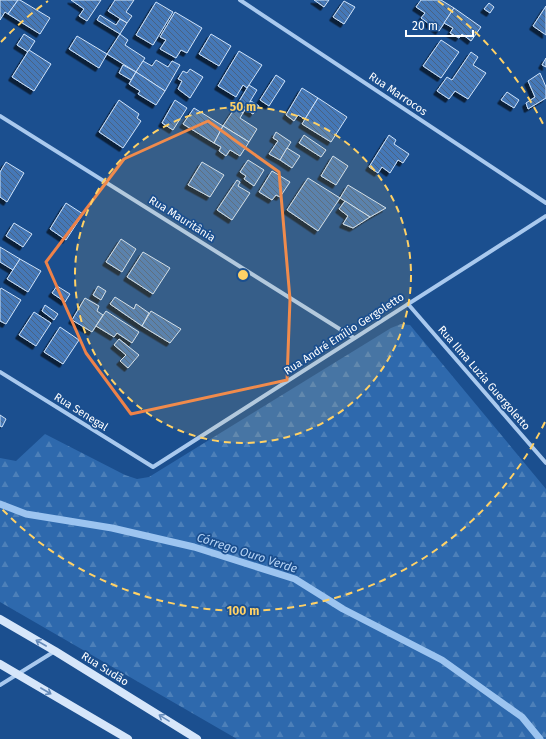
<svg xmlns="http://www.w3.org/2000/svg" width="546" height="739" font-family="'Fira Sans',sans-serif">
	<style>
		.forest { fill: url(#forest-firs) }
		.lines { fill: none; stroke-linecap: round; stroke-linejoin: round }
		.stream { stroke: #9cc4f0; stroke-width: 7 }
		.building { fill: url(#building-back-hatch); stroke: #cfe3fa; filter: url(#shadow) }
		.street { stroke: #a9c9ee; stroke-width: 4 }
		.secondary { stroke: #d6e6fa; stroke-width: 8 }
		.oneway { stroke: #668bba }
		.marked { fill: none; stroke: #ee8249; stroke-width: 3; stroke-linejoin: round }
		.ring { fill: none; stroke: #ffd166; stroke-width: 2; stroke-dasharray: 7 5 }
		.labels { text-anchor: middle; dominant-baseline: central; stroke-width: 3.5; stroke-linejoin: round; paint-order: stroke }
		.street-label { font-size: 11px; fill: #fff; stroke: #1b4f8f }
		.water-label { font-size: 12px; font-style: italic; fill: #b5d3f5; stroke: #1b4f8f }
		.centre { fill: #ffd166; stroke: #1b4f8f; stroke-width: 2 }
		.ring-label { font-size: 12px; text-anchor: middle; font-weight: bold; fill: #ffd166; stroke: #1b4f8f; stroke-width: 3.5; stroke-linejoin: round; paint-order: stroke }
	</style>
	<defs>
		<pattern id="forest-firs" width="22" height="20" patternUnits="userSpaceOnUse"><rect width="22" height="20" fill="#2e69ad"/><path d="M5 1l3.5 6h-7zM16 11l3.5 6h-7z" fill="#4d80b9"/></pattern>
		<pattern id="building-back-hatch" width="6" height="6" patternUnits="userSpaceOnUse"><rect width="6" height="6" fill="#4478b7"/><path d="M-1 5l2 2M0 0l6 6M5-1l2 2" fill="none" stroke="#486282"/></pattern>
		<filter id="shadow"><feDropShadow dx="-3.5" dy="3.5" stdDeviation="0" flood-color="#0009"/></filter>
	</defs>
	<rect width="100%" height="100%" fill="#1b4f8f"/>
	<!-- forest -->
	<path class="forest" d="M 401,324 L 410,325 L 546,489 L 546,739 L 237,739 L 0,602 L 0,458 L 16,461 L 45,434 L 125,475 L 137,479 L 149,477 L 391,328 Z"/>
	<g class="lines">
		<!-- stream -->
		<path class="stream" d="M 0,504 L 26,514 L 112,528 L 194,547 L 295,579 L 343,609 L 442,660 L 522,717 L 540,739"/>
	</g>
	<!-- building -->
	<g class="building">
		<path d="M 0,0 L 18,0 L 8,14 L 5,12 L 0,20 Z"/>
		<path d="M 18,0 L 20,0 L 50,18 L 40,34 L 8,14 Z"/>
		<path d="M 71,0 L 101,0 L 87,21 L 79,16 L 84,9 Z"/>
		<path d="M 115,0 L 134,0 L 126,12 L 132,16 L 127,23 L 108,11 Z"/>
		<path d="M 314,0 L 329,0 L 324,7 Z"/>
		<path d="M 421,0 L 441,0 L 454,8 L 439,31 L 421,18 L 425,13 L 416,7 Z"/>
		<path d="M 344,1 L 355,7 L 344,24 L 333,17 Z"/>
		<path d="M 156,2 L 173,12 L 153,45 L 136,35 Z"/>
		<path d="M 489,3 L 494,7 L 490,13 L 484,9 Z"/>
		<path d="M 546,6 L 546,35 L 533,26 Z"/>
		<path d="M 454,8 L 481,27 L 471,41 L 462,34 L 459,38 L 450,33 L 453,28 L 444,23 Z"/>
		<path d="M 175,12 L 202,28 L 187,53 L 181,50 L 176,58 L 160,49 L 166,40 L 160,37 Z"/>
		<path d="M 100,15 L 116,25 L 120,19 L 127,23 L 120,34 L 97,20 Z"/>
		<path d="M 24,34 L 35,41 L 28,52 L 17,45 Z"/>
		<path d="M 120,34 L 128,40 L 125,45 L 145,58 L 136,72 L 107,54 Z"/>
		<path d="M 211,34 L 231,46 L 219,66 L 199,54 Z"/>
		<path d="M 77,36 L 107,54 L 99,68 L 69,49 Z"/>
		<path d="M 441,40 L 459,52 L 441,78 L 423,66 Z"/>
		<path d="M 29,50 L 51,64 L 34,91 L 12,77 Z"/>
		<path d="M 239,51 L 262,65 L 247,88 L 243,85 L 236,97 L 218,86 Z"/>
		<path d="M 471,52 L 478,57 L 473,65 L 486,73 L 468,99 L 455,91 L 449,99 L 437,91 L 447,77 L 452,80 Z"/>
		<path d="M 546,58 L 546,67 L 542,65 Z"/>
		<path d="M 156,60 L 168,67 L 172,61 L 180,65 L 165,91 L 136,72 L 143,61 L 152,66 Z"/>
		<path d="M 123,65 L 136,72 L 131,80 L 119,73 Z"/>
		<path d="M 190,69 L 203,77 L 190,98 L 178,89 L 182,81 L 178,79 L 183,71 L 187,73 Z"/>
		<path d="M 136,72 L 165,91 L 156,105 L 138,94 L 140,91 L 129,84 Z"/>
		<path d="M 540,73 L 546,87 L 546,98 L 528,109 L 526,103 L 535,97 L 528,81 Z"/>
		<path d="M 276,75 L 285,81 L 269,106 L 260,100 Z"/>
		<path d="M 249,85 L 257,90 L 243,113 L 235,108 Z"/>
		<path d="M 302,88 L 318,98 L 305,119 L 298,115 L 294,121 L 286,115 Z"/>
		<path d="M 507,92 L 519,100 L 514,108 L 501,100 Z"/>
		<path d="M 318,98 L 347,117 L 331,142 L 302,124 Z"/>
		<path d="M 119,100 L 139,114 L 137,118 L 141,121 L 123,148 L 99,132 Z"/>
		<path d="M 175,100 L 187,108 L 173,130 L 162,123 Z"/>
		<path d="M 251,101 L 259,106 L 253,114 L 245,109 Z"/>
		<path d="M 194,108 L 223,126 L 214,143 L 183,124 Z"/>
		<path d="M 235,108 L 243,113 L 240,118 L 257,129 L 249,142 L 223,126 Z"/>
		<path d="M 223,126 L 249,142 L 240,156 L 230,150 L 226,156 L 219,151 L 221,147 L 214,143 Z"/>
		<path d="M 276,132 L 291,142 L 280,160 L 269,154 L 278,141 L 273,138 Z"/>
		<path d="M 304,135 L 326,150 L 321,157 L 299,143 Z"/>
		<path d="M 389,135 L 396,140 L 394,144 L 409,154 L 403,163 L 398,160 L 390,173 L 382,167 L 378,173 L 369,167 Z"/>
		<path d="M 287,148 L 300,156 L 292,168 L 280,160 Z"/>
		<path d="M 333,156 L 348,166 L 336,185 L 321,176 Z"/>
		<path d="M 248,160 L 264,170 L 254,186 L 244,179 L 246,176 L 240,172 Z"/>
		<path d="M 6,162 L 24,173 L 7,202 L 0,197 L 0,172 Z"/>
		<path d="M 202,162 L 224,175 L 210,197 L 188,185 Z"/>
		<path d="M 272,171 L 290,182 L 280,197 L 276,195 L 272,200 L 259,192 Z"/>
		<path d="M 308,178 L 340,198 L 318,231 L 287,210 Z"/>
		<path d="M 237,180 L 240,182 L 238,186 L 250,193 L 232,220 L 217,210 Z"/>
		<path d="M 348,185 L 386,208 L 370,217 L 340,198 Z"/>
		<path d="M 345,201 L 370,217 L 353,228 L 343,224 L 348,216 L 339,209 Z"/>
		<path d="M 66,203 L 83,214 L 66,240 L 50,229 Z"/>
		<path d="M 14,223 L 32,234 L 23,247 L 6,236 Z"/>
		<path d="M 121,239 L 136,249 L 122,272 L 106,262 Z"/>
		<path d="M 0,247 L 20,259 L 13,270 L 0,262 Z"/>
		<path d="M 143,252 L 170,268 L 153,294 L 127,277 Z"/>
		<path d="M 20,259 L 41,271 L 28,292 L 7,279 Z"/>
		<path d="M 57,286 L 70,294 L 65,302 L 52,293 Z"/>
		<path d="M 98,286 L 106,291 L 101,300 L 93,295 Z"/>
		<path d="M 1,288 L 21,300 L 6,324 L 0,321 L 0,290 Z"/>
		<path d="M 115,297 L 134,309 L 136,304 L 149,313 L 142,326 L 110,304 Z"/>
		<path d="M 85,298 L 99,306 L 97,311 L 103,315 L 92,332 L 72,320 Z"/>
		<path d="M 45,305 L 58,314 L 54,320 L 42,311 Z"/>
		<path d="M 106,311 L 139,332 L 132,343 L 117,333 L 114,337 L 96,326 Z"/>
		<path d="M 151,311 L 181,329 L 170,343 L 142,326 Z"/>
		<path d="M 34,312 L 51,323 L 36,346 L 19,335 Z"/>
		<path d="M 60,327 L 79,340 L 63,364 L 44,352 Z"/>
		<path d="M 119,339 L 139,355 L 128,368 L 120,361 L 126,355 L 114,345 Z"/>
		<path d="M 0,415 L 6,419 L 2,427 L 0,426 Z"/>
	</g>
	<g class="lines">
		<!-- street -->
		<g class="street">
			<path d="M 240,0 L 546,203"/>
			<path d="M 0,116 L 354,338"/>
			<path d="M 408,304 L 546,463"/>
			<path d="M 0,372 L 153,467 L 546,216"/>
			<path d="M 0,685 L 55,651"/>
		</g>
		<!-- secondary -->
		<g class="secondary">
			<path d="M 0,619 L 55,651 L 197,739"/>
			<path d="M 0,664 L 128,739"/>
		</g>
	</g>
	<!-- one-way arrows -->
	<defs><path id="oneway-shaft" d="M-6 0H5M1.5-3L5.5 0L1.5 3" fill="none" stroke-width="1.6" stroke-linecap="round" stroke-linejoin="round"/></defs>
	<g class="oneway">
		<use href="#oneway-shaft" transform="translate(41 643) rotate(-150)"/>
		<use href="#oneway-shaft" transform="translate(46 691) rotate(30)"/>
		<use href="#oneway-shaft" transform="translate(164 718) rotate(-148)"/>
	</g>
	<!-- marked area -->
	<path class="marked" d="M 208,121 L 279,172 L 290,299 L 287,380 L 131,414 L 86,353 L 46,262 L 124,159 Z"/>
	<!-- distance rings -->
	<circle cx="243" cy="275" r="168" fill="#ffd166" fill-opacity=".12"/>
	<g class="ring">
		<circle cx="243" cy="275" r="168"/>
		<path d="M545 422A336 336 0 0 1 1 508M1 42A336 336 0 0 1 48 1M438 1A336 336 0 0 1 545 128"/>
	</g>
	<g class="labels">
		<!-- street labels -->
		<g class="street-label">
			<text transform="translate(398 94) rotate(34)">Rua Marrocos</text>
			<text transform="translate(182 219) rotate(32)">Rua Mauritânia</text>
			<text transform="translate(344 334) rotate(-33)">Rua André Emílio Gergoletto</text>
			<text transform="translate(484 378) rotate(49)">Rua Ilma Luzia Guergoletto</text>
			<text transform="translate(81 412) rotate(32)">Rua Senegal</text>
			<text transform="translate(105 669) rotate(32)">Rua Sudão</text>
		</g>
		<!-- water labels -->
		<g class="water-label">
			<text transform="translate(247 553) rotate(18)">Córrego Ouro Verde</text>
		</g>
	</g>
	<circle cx="243" cy="275" r="6" class="centre"/>
	<g class="ring-label">
		<text x="243" y="111">50 m</text>
		<text x="243" y="615">100 m</text>
	</g>
	<!-- scale -->
	<path d="M406 30v6h67v-6" fill="none" stroke="#ffffff" stroke-width="2"/>
	<text x="412" y="30" font-size="12" fill="#ffffff" stroke="#1b4f8f" stroke-width="3" paint-order="stroke">20 m</text>
</svg>
